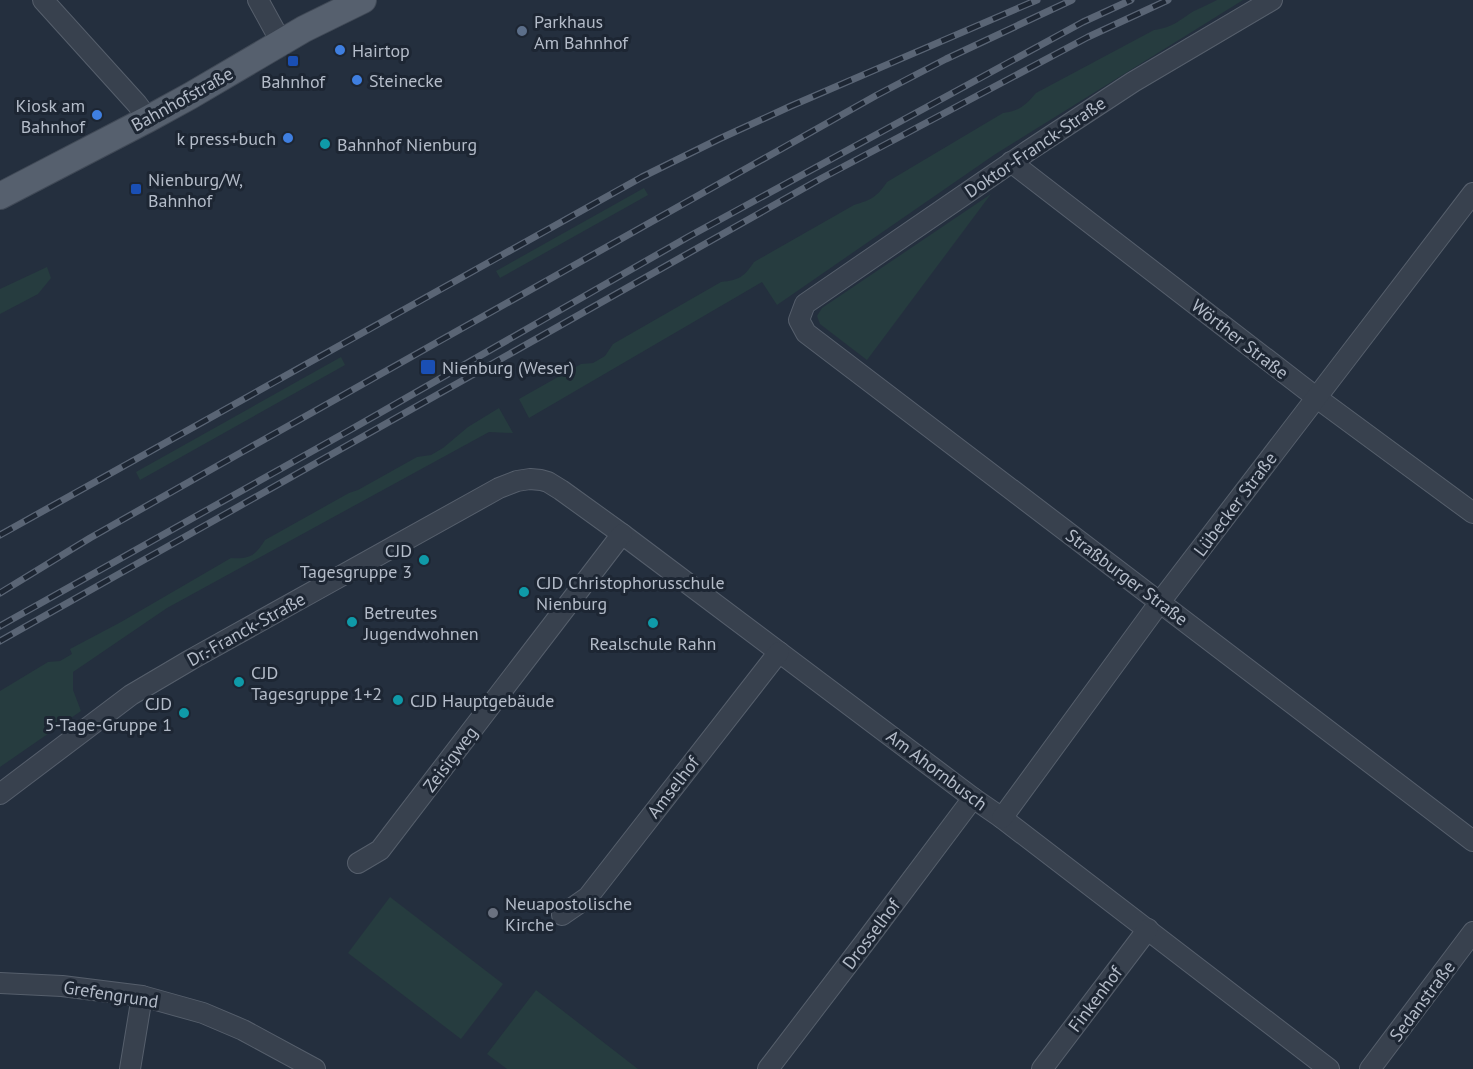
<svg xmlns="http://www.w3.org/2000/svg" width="1473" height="1069" font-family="'PT Sans',sans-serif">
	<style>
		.green { fill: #263c3f }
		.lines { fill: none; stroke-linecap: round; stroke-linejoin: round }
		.minor-casing { stroke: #565f6c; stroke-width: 22 }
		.major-casing { stroke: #414a57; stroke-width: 28 }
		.minor { stroke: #38414e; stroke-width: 20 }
		.major { stroke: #56606e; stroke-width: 26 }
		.rail-casing { stroke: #5a6575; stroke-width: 7 }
		.rail { stroke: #1d2633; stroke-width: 4.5; stroke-dasharray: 14; stroke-linecap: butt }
		.service-dot { fill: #5c6f8a; stroke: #1d2633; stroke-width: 2 }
		.shop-dot { fill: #3f7fe0; stroke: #1d2633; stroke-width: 2 }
		.transit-dot { fill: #1a4fb4; stroke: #1d2633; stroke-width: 2 }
		.culture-dot { fill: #0f9aa8; stroke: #1d2633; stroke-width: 2 }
		.worship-dot { fill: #6b7280; stroke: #1d2633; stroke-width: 2 }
		.labels { text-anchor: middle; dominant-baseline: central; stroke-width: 6; stroke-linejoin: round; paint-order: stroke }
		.poi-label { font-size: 18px; fill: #b4bcc9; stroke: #1d2633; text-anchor: start }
		.street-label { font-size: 18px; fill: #b4bcc9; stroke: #1d2633 }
	</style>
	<rect width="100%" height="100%" fill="#242f3e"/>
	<!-- green -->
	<g class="green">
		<path d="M 1217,0 L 1243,0 L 994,155 L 777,305 L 762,282 L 529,418 L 519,399 L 581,364 L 593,363 L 605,356 L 613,344 L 721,282 C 739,280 744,277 754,262 L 854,205 C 871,200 877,197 887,182 L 1003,113 C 1019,111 1025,106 1036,93 L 1154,30 C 1174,27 1178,21 1194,11 C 1202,7 1210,4 1217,0 Z"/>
		<path d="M 644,188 L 648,195 L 500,278 L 496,271 Z"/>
		<path d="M 991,194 L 867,360 L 820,324 L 817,316 L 822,308 Z"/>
		<path d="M 47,267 L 51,278 L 38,294 L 0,314 L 0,289 Z"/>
		<path d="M 341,357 L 345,365 L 140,480 L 136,472 Z"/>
		<path d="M 499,408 L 513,433 L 489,432 L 167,608 L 73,672 L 73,690 L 81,711 L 0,767 L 0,691 L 48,662 L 60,661 L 72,654 L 70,649 L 121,622 L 231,558 C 250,559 255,556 265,540 L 349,493 L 358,490 L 417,457 L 431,455 L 443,448 L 468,427 Z"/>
		<path d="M 390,897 L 503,984 L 461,1039 L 348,953 Z"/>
		<path d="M 536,990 L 638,1069 L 507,1069 L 487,1054 Z"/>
	</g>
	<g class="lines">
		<defs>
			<g id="minor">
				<path d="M 43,0 L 137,104 L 148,119"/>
				<path d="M 258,0 L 281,42"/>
				<path d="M 1272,0 L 1133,82 L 1028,151 L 805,304 L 799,320 L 806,333 L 1473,841"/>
				<path d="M 1011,162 L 1317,398 L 1473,513"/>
				<path d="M 0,794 L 131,695 L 192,659 L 499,488 L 517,481 L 530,479 L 541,480 L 548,482 L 561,490 L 622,534 L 973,798 L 1002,818 L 1329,1069"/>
				<path d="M 1002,818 L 1160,602 L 1473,193"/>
				<path d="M 358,863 L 380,850 L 622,534"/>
				<path d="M 562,915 L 588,897 L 779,652"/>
				<path d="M 0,983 L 62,986 L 142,996 L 203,1013 L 243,1030 L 315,1069"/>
				<path d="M 130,1069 L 142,996"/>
				<path d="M 768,1069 L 865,942 L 973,798"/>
				<path d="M 1042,1069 L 1148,929"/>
				<path d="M 1370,1069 L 1473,932"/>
			</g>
			<path id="major" d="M 0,196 L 148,119 L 190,96 L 304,29 L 363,0"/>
		</defs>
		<!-- minor casing -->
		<use href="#minor" class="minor-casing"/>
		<!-- major casing -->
		<use href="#major" class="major-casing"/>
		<!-- minor -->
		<use href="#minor" class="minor"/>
		<!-- major -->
		<use href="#major" class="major"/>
		<defs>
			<g id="rail">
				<path d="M 0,535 L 642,177 L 719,139 L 791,106 L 1037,0"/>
				<path d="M 0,593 L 90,538 L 242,452 L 877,95 L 946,59 L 1072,0"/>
				<path d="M 0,626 L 350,430 L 688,237 L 1083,22 L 1131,0"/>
				<path d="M 0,641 L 822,178 L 1088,37 L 1168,0"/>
			</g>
		</defs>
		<!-- rail casing -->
		<use href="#rail" class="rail-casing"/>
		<!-- rail -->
		<use href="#rail" class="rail"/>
	</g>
	<!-- markers -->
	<circle class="service-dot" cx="522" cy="31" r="6"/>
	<g class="shop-dot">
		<circle cx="340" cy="50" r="6"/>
		<circle cx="357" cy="80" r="6"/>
		<circle cx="97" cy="115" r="6"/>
		<circle cx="288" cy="138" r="6"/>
	</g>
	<g class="transit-dot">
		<rect x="287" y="55" width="12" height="12" rx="3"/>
		<rect x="130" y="183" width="12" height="12" rx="3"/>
		<rect x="420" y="359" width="16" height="16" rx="3"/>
	</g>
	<g class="culture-dot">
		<circle cx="325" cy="144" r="6"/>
		<circle cx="424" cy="560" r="6"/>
		<circle cx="524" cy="592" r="6"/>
		<circle cx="352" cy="622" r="6"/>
		<circle cx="653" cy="623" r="6"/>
		<circle cx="239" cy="682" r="6"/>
		<circle cx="398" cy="700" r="6"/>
		<circle cx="184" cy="713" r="6"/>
	</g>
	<circle class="worship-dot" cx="493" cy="913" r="6"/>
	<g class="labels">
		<!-- poi labels -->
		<g class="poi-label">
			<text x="534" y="21">Parkhaus<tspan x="534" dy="21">Am Bahnhof</tspan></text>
			<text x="352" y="50">Hairtop</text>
			<text x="369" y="80">Steinecke</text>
			<text x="293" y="81" text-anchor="middle">Bahnhof</text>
			<text x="85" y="105" text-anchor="end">Kiosk am<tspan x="85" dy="21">Bahnhof</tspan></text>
			<text x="276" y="138" text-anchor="end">k press+buch</text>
			<text x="337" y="144">Bahnhof Nienburg</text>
			<text x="148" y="179">Nienburg/W,<tspan x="148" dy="21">Bahnhof</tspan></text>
			<text x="442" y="367">Nienburg (Weser)</text>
			<text x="412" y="550" text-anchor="end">CJD<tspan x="412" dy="21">Tagesgruppe 3</tspan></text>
			<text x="536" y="582">CJD Christophorusschule<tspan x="536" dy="21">Nienburg</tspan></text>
			<text x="364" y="612">Betreutes<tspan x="364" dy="21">Jugendwohnen</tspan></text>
			<text x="653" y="643" text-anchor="middle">Realschule Rahn</text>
			<text x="251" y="672">CJD<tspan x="251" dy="21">Tagesgruppe 1+2</tspan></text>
			<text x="410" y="700">CJD Hauptgebäude</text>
			<text x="172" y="703" text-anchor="end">CJD<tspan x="172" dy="21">5-Tage-Gruppe 1</tspan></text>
			<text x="505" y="903">Neuapostolische<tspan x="505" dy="21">Kirche</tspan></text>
		</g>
		<!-- street labels -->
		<g class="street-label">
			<text transform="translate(182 99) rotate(-29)">Bahnhofstraße</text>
			<text transform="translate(1035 147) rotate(-34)">Doktor-Franck-Straße</text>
			<text transform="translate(1240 339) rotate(38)">Wörther Straße</text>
			<text transform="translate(1235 504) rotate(-53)">Lübecker Straße</text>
			<text transform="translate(1127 577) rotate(37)">Straßburger Straße</text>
			<text transform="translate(246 629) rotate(-29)">Dr.-Franck-Straße</text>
			<text transform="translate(450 759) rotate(-53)">Zeisigweg</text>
			<text transform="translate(937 770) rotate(37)">Am Ahornbusch</text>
			<text transform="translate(673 787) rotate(-52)">Amselhof</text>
			<text transform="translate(871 934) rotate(-53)">Drosselhof</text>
			<text transform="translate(111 994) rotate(9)">Grefengrund</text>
			<text transform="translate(1095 999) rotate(-53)">Finkenhof</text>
			<text transform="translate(1422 1001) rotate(-53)">Sedanstraße</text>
		</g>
	</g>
</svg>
